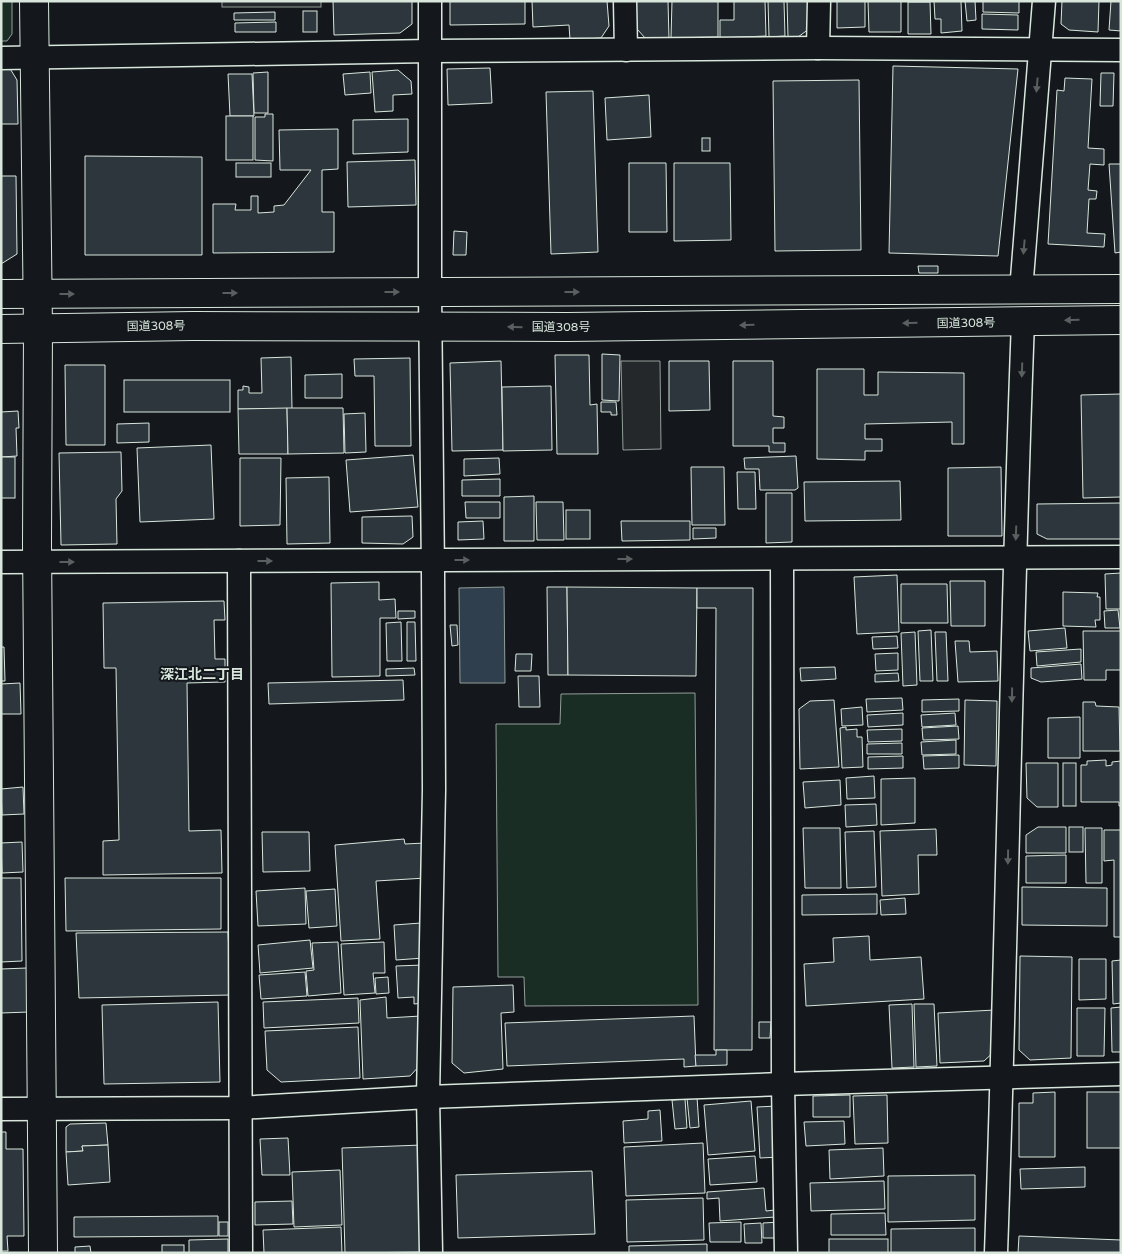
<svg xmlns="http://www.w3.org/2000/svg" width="1122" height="1254" font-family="'Varela Round','Noto Sans JP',sans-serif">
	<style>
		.green { fill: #1a2d24; stroke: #939e99 }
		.parking { fill: #24282b; stroke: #939e99 }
		.water { fill: #2f3f4d; stroke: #939e99 }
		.building { fill: #2c363c; stroke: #d8e6dc }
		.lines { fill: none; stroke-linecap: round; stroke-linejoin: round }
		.street-casing { stroke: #d8e6dc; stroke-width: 25 }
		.secondary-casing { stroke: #d8e6dc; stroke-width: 30 }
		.highway-casing { stroke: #d8e6dc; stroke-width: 30 }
		.street { stroke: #14181c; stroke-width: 22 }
		.secondary { stroke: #14181c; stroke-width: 28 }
		.highway { stroke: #14181c; stroke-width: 28 }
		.oneway { fill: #59605f }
		.labels { text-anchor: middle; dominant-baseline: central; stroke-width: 4; stroke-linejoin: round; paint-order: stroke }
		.street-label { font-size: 12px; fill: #d8e6dc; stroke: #14181c }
		.neighbourhood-label { font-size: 14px; font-weight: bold; fill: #d8e6dc; stroke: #14181c }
	</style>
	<rect width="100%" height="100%" fill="#14181c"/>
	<!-- green -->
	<g class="green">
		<path d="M 1,1 L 12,1 L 12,34 L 7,41 L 1,41 Z"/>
		<path d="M 695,693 L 698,1005 L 525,1006 L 524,977 L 498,977 L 496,724 L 560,724 L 561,694 Z"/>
	</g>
	<!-- parking -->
	<g class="parking">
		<rect x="222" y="1" width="99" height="6"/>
		<path d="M 621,361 L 660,361 L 661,449 L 623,450 Z"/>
	</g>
	<!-- water -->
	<path class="water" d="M 504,587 L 505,683 L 460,683 L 459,588 Z"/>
	<!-- building -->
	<g class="building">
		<path d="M 333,1 L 412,1 L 412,24 L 400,33 L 334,35 Z"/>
		<path d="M 450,1 L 525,1 L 525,24 L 450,25 Z"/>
		<path d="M 532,1 L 607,1 L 609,26 L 601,38 L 570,40 L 569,25 L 533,27 Z"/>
		<path d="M 636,1 L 668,1 L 669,39 L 646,39 L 637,29 Z"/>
		<path d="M 672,1 L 718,1 L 718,37 L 671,38 Z"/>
		<path d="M 734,1 L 765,1 L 766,36 L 720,38 L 720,20 L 734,20 Z"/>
		<path d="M 768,1 L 784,1 L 785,36 L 769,37 Z"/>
		<path d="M 787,1 L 809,1 L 809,29 L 798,37 L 788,37 Z"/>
		<path d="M 837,1 L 865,1 L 865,27 L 837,28 Z"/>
		<path d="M 868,1 L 901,1 L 901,32 L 869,32 Z"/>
		<path d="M 934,1 L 961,1 L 962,31 L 941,33 L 941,19 L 935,19 Z"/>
		<path d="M 965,1 L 975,1 L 976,20 L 967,21 Z"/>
		<path d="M 983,1 L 1019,1 L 1019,13 L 983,12 Z"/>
		<path d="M 1062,1 L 1099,1 L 1098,32 L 1069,30 L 1061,24 Z"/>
		<path d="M 1111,1 L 1121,1 L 1121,31 L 1109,30 Z"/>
		<path d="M 908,2 L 930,2 L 931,34 L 908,34 Z"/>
		<rect x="303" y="11" width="14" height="21"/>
		<path d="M 275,12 L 275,20 L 234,20 L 234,13 Z"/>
		<path d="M 982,14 L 1018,15 L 1018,30 L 982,29 Z"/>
		<path d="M 276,22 L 276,32 L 235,32 L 235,23 Z"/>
		<path d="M 893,66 L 1018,69 L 998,256 L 889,253 Z"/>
		<path d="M 9,67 L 17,80 L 18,124 L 1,124 L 1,68 Z"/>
		<path d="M 490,68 L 492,103 L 448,105 L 447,69 Z"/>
		<path d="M 398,70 L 411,81 L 412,94 L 393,95 L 393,111 L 375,112 L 372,72 Z"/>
		<path d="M 268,72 L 268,113 L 254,113 L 253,73 Z"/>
		<path d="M 370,72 L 371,93 L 345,95 L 343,74 Z"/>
		<path d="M 1101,73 L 1114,73 L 1113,106 L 1100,106 Z"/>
		<path d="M 228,74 L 252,74 L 254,116 L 230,116 Z"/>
		<path d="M 1065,78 L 1092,79 L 1088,148 L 1104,149 L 1104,165 L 1090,164 L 1088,190 L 1097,191 L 1096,199 L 1089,199 L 1087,233 L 1105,234 L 1104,247 L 1048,244 L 1057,90 L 1064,91 Z"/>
		<path d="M 859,80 L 861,250 L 775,251 L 773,81 Z"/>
		<path d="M 593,91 L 598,252 L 551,254 L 546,92 Z"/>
		<path d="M 649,95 L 651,137 L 607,140 L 605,98 Z"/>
		<path d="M 265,114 L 273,114 L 273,161 L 255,160 L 255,117 L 265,117 Z"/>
		<rect x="226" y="116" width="27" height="44"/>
		<path d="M 408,119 L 408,152 L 353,154 L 353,120 Z"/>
		<path d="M 338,129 L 338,169 L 322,170 L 322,212 L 334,212 L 334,252 L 213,253 L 213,204 L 236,204 L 235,210 L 251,210 L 251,196 L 258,196 L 258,213 L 274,212 L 274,206 L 284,205 L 311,170 L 280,170 L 279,130 Z"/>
		<rect x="702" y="138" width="8" height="13"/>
		<path d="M 85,156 L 202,157 L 202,255 L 85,255 Z"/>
		<path d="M 415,160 L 416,205 L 348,207 L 347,162 Z"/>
		<rect x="236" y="163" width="35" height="14"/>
		<path d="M 629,163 L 666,163 L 667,232 L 629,232 Z"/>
		<path d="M 674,163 L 730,163 L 731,240 L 674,241 Z"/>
		<path d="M 1109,164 L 1121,164 L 1121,252 L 1115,253 Z"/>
		<path d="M 1,176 L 16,176 L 17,254 L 1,264 Z"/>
		<path d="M 454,231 L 467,232 L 466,255 L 453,255 Z"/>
		<path d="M 918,266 L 938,266 L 938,273 L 919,273 Z"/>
		<path d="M 602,354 L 620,355 L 619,401 L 602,400 Z"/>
		<path d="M 555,355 L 589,355 L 590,405 L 597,404 L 598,454 L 557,454 Z"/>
		<path d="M 291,357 L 292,409 L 238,409 L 238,390 L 243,390 L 243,386 L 249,387 L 249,393 L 262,393 L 261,358 Z"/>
		<path d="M 410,358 L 411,446 L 375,446 L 374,376 L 355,376 L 354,359 Z"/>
		<path d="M 501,361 L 503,450 L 452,451 L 450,363 Z"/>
		<path d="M 669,361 L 709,361 L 710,410 L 669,411 Z"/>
		<path d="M 733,361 L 773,361 L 773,416 L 784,417 L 784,428 L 773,428 L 773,443 L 785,443 L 785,452 L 769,452 L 769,446 L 733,446 Z"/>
		<path d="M 65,365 L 105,365 L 105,445 L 66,445 Z"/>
		<path d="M 817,369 L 864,369 L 864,395 L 878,395 L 878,372 L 964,373 L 964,444 L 952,444 L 952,422 L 865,424 L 865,439 L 882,439 L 882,451 L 865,451 L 865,460 L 817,459 Z"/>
		<path d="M 342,374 L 342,398 L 305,398 L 305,375 Z"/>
		<rect x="124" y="380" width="106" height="32"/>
		<path d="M 551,386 L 552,450 L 503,451 L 502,387 Z"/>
		<path d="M 1121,394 L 1121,497 L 1083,498 L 1081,395 Z"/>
		<path d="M 601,402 L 616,402 L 617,415 L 611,415 L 611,412 L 601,412 Z"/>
		<path d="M 287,408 L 288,454 L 239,454 L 238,409 Z"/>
		<path d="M 287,408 L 343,408 L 344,453 L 288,454 Z"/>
		<path d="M 18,411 L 19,428 L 16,428 L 17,456 L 1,457 L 1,412 Z"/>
		<path d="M 365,413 L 366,452 L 345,453 L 344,414 Z"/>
		<path d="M 149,423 L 149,442 L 117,443 L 117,424 Z"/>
		<path d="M 211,445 L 214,519 L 140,522 L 137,448 Z"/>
		<path d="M 121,452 L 122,491 L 116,499 L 117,544 L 61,545 L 59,453 Z"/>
		<path d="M 413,455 L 418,507 L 350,512 L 346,460 Z"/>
		<path d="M 796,456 L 798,488 L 795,490 L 760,490 L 759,469 L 745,469 L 744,458 Z"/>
		<rect x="1" y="457" width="14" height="41"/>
		<path d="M 240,458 L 281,458 L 280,525 L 240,526 Z"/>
		<path d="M 499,458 L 500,474 L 464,476 L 464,459 Z"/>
		<path d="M 691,467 L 724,467 L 725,525 L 692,525 Z"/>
		<path d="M 1001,467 L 1002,536 L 948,536 L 948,468 Z"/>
		<path d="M 737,472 L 755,472 L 756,509 L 738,509 Z"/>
		<path d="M 329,477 L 330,543 L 287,544 L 286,478 Z"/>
		<path d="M 500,479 L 500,496 L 462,496 L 462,480 Z"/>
		<path d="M 900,481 L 901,520 L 805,521 L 804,482 Z"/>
		<path d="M 766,493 L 792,493 L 792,542 L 766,543 Z"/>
		<path d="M 534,496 L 534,541 L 504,541 L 504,497 Z"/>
		<path d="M 465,502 L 500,502 L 500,518 L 466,518 Z"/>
		<path d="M 536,502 L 563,502 L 564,540 L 537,540 Z"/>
		<path d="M 1121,503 L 1121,539 L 1047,539 L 1037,534 L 1037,504 Z"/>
		<rect x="566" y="510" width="24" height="29"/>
		<path d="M 412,516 L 413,537 L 403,544 L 362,543 L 362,517 Z"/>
		<path d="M 483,521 L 484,539 L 458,540 L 458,522 Z"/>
		<path d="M 621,521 L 690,521 L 690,540 L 622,541 Z"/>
		<path d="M 693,528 L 716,528 L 716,538 L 693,539 Z"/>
		<path d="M 1121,573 L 1121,609 L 1106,609 L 1105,574 Z"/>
		<path d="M 897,575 L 899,632 L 857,634 L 854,577 Z"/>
		<path d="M 950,581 L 985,581 L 985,626 L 951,626 Z"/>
		<path d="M 379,582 L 379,600 L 395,599 L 396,618 L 380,618 L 380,676 L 332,677 L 331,583 Z"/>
		<path d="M 901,584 L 947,584 L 948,623 L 901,623 Z"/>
		<path d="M 547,587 L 567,587 L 568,675 L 548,675 Z"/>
		<path d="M 567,587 L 697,588 L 696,676 L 568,675 Z"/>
		<path d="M 697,588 L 753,588 L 752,1050 L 714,1050 L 716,608 L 697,608 Z"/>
		<path d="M 1063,592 L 1098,593 L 1097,597 L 1100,597 L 1100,620 L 1095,620 L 1096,627 L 1063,626 Z"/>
		<path d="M 224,601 L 225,620 L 214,620 L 215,659 L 225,659 L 225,682 L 187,683 L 189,831 L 221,830 L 222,873 L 103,875 L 103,841 L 119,840 L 116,668 L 104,668 L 103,603 Z"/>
		<path d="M 1118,610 L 1120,628 L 1105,628 L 1104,611 Z"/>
		<path d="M 398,611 L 415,611 L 415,618 L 398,619 Z"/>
		<path d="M 401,622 L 402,661 L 387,661 L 386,623 Z"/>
		<path d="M 407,622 L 415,622 L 416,661 L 407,661 Z"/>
		<path d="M 450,625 L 457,625 L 458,645 L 452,646 Z"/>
		<path d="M 1065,628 L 1067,648 L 1030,651 L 1028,631 Z"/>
		<path d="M 931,630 L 933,681 L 920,681 L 918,631 Z"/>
		<path d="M 1083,631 L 1121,631 L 1121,670 L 1106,670 L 1106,680 L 1084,680 Z"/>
		<path d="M 915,632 L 917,685 L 903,686 L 901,633 Z"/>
		<path d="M 935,632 L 946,632 L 948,681 L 937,681 Z"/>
		<path d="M 897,636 L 898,648 L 873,649 L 872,637 Z"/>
		<path d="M 955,641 L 969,641 L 970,652 L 997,651 L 998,681 L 958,682 Z"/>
		<path d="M 1,647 L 4,647 L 5,681 L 1,681 Z"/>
		<path d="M 1081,649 L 1081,662 L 1037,666 L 1036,652 Z"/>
		<path d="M 898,653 L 898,670 L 876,671 L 875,654 Z"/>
		<path d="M 516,654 L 532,654 L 531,671 L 515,671 Z"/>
		<path d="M 1081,664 L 1082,679 L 1041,682 L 1031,678 L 1031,668 Z"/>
		<path d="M 835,667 L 836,679 L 801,681 L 800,668 Z"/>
		<path d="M 414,668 L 415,675 L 386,676 L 386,669 Z"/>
		<path d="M 898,673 L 899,681 L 875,682 L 875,674 Z"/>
		<path d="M 518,676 L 539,676 L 540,707 L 519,707 Z"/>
		<path d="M 403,680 L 404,700 L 269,704 L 268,683 Z"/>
		<path d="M 20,683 L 21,714 L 1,714 L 1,684 Z"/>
		<path d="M 902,698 L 903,710 L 867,712 L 866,699 Z"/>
		<path d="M 959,699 L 959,711 L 922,712 L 922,700 Z"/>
		<path d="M 834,700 L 839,767 L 800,769 L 799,709 L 810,701 Z"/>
		<path d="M 965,700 L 997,701 L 996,766 L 964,765 Z"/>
		<path d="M 1083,702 L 1095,702 L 1096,706 L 1119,707 L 1120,751 L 1083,751 Z"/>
		<path d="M 862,707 L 863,725 L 842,726 L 841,709 Z"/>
		<path d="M 903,713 L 903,725 L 868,727 L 867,715 Z"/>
		<path d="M 955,713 L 956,725 L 922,727 L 921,715 Z"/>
		<path d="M 1080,717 L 1080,758 L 1048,758 L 1048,718 Z"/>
		<path d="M 958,726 L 959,739 L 923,740 L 922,728 Z"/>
		<path d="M 846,727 L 846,730 L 857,729 L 857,737 L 862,737 L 863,767 L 842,768 L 840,728 Z"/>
		<path d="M 902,729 L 902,741 L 868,742 L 867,730 Z"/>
		<path d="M 956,740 L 956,754 L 922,755 L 921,742 Z"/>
		<path d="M 902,743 L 902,754 L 867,754 L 867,744 Z"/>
		<path d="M 959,755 L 959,768 L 924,769 L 923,756 Z"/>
		<path d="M 903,756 L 903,768 L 868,769 L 868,757 Z"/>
		<path d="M 1106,760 L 1106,766 L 1112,765 L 1112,762 L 1121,761 L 1121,806 L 1119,806 L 1119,802 L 1081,802 L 1081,765 L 1087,765 L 1087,761 Z"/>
		<path d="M 1026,763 L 1058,763 L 1058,807 L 1037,807 L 1027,798 Z"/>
		<rect x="1063" y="763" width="13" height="43"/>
		<path d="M 874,776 L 875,798 L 847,799 L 846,778 Z"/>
		<path d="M 915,778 L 915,823 L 881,825 L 881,779 Z"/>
		<path d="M 840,780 L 841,805 L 805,808 L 803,782 Z"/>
		<path d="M 23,787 L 24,814 L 2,815 L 1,789 Z"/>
		<path d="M 876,804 L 877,825 L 846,827 L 845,805 Z"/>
		<path d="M 1038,827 L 1066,827 L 1066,853 L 1026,853 L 1026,835 Z"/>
		<rect x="1069" y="827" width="14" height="25"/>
		<path d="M 803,828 L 840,828 L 841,888 L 805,888 Z"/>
		<path d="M 1085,828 L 1102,828 L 1102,883 L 1086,883 Z"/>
		<path d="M 936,829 L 937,855 L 918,855 L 919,894 L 882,896 L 880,831 Z"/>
		<path d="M 1104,830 L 1121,830 L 1121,937 L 1114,937 L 1114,860 L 1104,861 Z"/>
		<path d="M 874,831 L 876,887 L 847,888 L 845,832 Z"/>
		<path d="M 262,832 L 309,832 L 310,871 L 263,872 Z"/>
		<path d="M 404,839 L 405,844 L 425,843 L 426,878 L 376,881 L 380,939 L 341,941 L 335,845 Z"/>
		<path d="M 22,842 L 23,872 L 2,873 L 1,843 Z"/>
		<path d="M 1066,855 L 1066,883 L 1026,883 L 1026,856 Z"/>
		<path d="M 1,878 L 21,878 L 22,961 L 1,962 Z"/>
		<path d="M 65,878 L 221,878 L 221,929 L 66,931 Z"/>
		<path d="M 1022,887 L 1107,888 L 1107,926 L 1022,925 Z"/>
		<path d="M 305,888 L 306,924 L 258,926 L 256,891 Z"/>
		<path d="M 335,889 L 337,926 L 309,928 L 306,891 Z"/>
		<path d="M 877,894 L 877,914 L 802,915 L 802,895 Z"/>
		<path d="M 905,898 L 906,914 L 881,915 L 880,900 Z"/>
		<path d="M 421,923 L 424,958 L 396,960 L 394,925 Z"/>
		<path d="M 228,932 L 231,995 L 79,998 L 76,933 Z"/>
		<path d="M 869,936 L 870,960 L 921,957 L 924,999 L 806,1006 L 804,964 L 834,962 L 833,938 Z"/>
		<path d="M 310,940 L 313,968 L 260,973 L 258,945 Z"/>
		<path d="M 338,942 L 341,993 L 308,996 L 306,971 L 314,970 L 312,943 Z"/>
		<path d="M 384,942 L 385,973 L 373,973 L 375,993 L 344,995 L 341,944 Z"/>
		<path d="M 1020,956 L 1072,957 L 1071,1058 L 1030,1060 L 1019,1050 Z"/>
		<path d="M 1079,959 L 1106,959 L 1106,999 L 1079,1000 Z"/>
		<path d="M 1121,960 L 1121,1003 L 1113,1004 L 1112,961 Z"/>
		<path d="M 423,965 L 425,1003 L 414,1004 L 414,997 L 398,998 L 396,966 Z"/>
		<path d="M 27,968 L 29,1012 L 1,1013 L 1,969 Z"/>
		<path d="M 305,972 L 307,996 L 261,999 L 259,975 Z"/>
		<path d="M 388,977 L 389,993 L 376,994 L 375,978 Z"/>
		<path d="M 513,985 L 514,1012 L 501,1013 L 503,1069 L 464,1073 L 452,1063 L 453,987 Z"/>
		<path d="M 386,997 L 387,1018 L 421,1016 L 423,1062 L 410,1076 L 363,1079 L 360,1000 Z"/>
		<path d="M 358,998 L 359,1023 L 264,1028 L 263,1002 Z"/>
		<path d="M 218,1002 L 220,1082 L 104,1084 L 102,1005 Z"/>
		<path d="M 912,1004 L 914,1067 L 892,1068 L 889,1005 Z"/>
		<path d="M 914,1004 L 934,1004 L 937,1066 L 916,1067 Z"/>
		<path d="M 1121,1007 L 1121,1052 L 1112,1052 L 1111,1008 Z"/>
		<path d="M 1077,1008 L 1105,1008 L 1104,1056 L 1077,1056 Z"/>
		<path d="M 995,1010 L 996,1050 L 984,1061 L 940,1063 L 938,1013 Z"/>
		<path d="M 694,1016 L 696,1066 L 684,1067 L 684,1059 L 507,1066 L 505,1023 Z"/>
		<path d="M 759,1022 L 771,1022 L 770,1038 L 759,1038 Z"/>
		<path d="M 358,1027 L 360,1078 L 281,1082 L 267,1070 L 265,1031 Z"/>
		<path d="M 716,1050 L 727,1050 L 727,1065 L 696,1066 L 695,1055 L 716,1055 Z"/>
		<path d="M 1055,1092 L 1055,1157 L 1019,1157 L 1019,1103 L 1033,1103 L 1033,1093 Z"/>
		<rect x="1087" y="1092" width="34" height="56"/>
		<path d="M 850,1095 L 850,1117 L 813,1117 L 813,1096 Z"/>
		<path d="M 887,1095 L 888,1143 L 855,1144 L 853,1096 Z"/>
		<path d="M 697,1097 L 699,1127 L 690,1128 L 687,1098 Z"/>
		<path d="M 685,1099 L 687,1128 L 675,1129 L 672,1100 Z"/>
		<path d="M 751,1101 L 755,1151 L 708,1155 L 704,1105 Z"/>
		<path d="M 777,1106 L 780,1157 L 760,1158 L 757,1107 Z"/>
		<path d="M 660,1110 L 662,1141 L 624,1143 L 623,1121 L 648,1119 L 648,1111 Z"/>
		<path d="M 844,1121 L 845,1144 L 806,1146 L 804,1122 Z"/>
		<path d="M 106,1123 L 108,1145 L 82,1146 L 83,1151 L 66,1152 L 66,1127 L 70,1124 Z"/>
		<path d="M 1,1132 L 6,1132 L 6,1149 L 23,1149 L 24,1236 L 7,1236 L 8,1251 L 1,1251 Z"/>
		<path d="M 288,1138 L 290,1175 L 262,1175 L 260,1139 Z"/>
		<path d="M 703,1143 L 705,1193 L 626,1196 L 624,1147 Z"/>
		<path d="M 108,1145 L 110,1182 L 68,1185 L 66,1152 L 83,1151 L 82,1146 Z"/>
		<path d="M 422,1145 L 426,1252 L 345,1253 L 342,1148 Z"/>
		<path d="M 883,1148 L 884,1176 L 830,1179 L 829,1150 Z"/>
		<path d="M 755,1156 L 757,1182 L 710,1185 L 708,1159 Z"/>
		<path d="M 1085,1167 L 1085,1187 L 1021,1189 L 1020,1169 Z"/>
		<path d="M 340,1170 L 342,1225 L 294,1227 L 292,1172 Z"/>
		<path d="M 592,1171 L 595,1234 L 458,1238 L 456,1175 Z"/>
		<path d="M 975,1175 L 975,1220 L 888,1222 L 888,1176 Z"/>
		<path d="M 884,1181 L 885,1209 L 811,1211 L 810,1183 Z"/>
		<path d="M 764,1188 L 766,1211 L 775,1210 L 775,1217 L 720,1221 L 719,1198 L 707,1199 L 707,1192 Z"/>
		<path d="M 703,1198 L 704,1240 L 627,1242 L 626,1200 Z"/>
		<path d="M 292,1201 L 293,1224 L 255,1225 L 255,1202 Z"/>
		<path d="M 885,1213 L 886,1235 L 831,1235 L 831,1214 Z"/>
		<path d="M 218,1216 L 218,1236 L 74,1237 L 74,1217 Z"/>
		<rect x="219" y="1222" width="9" height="14"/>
		<path d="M 741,1222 L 741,1242 L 710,1242 L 709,1223 Z"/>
		<path d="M 781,1222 L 782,1238 L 763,1238 L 763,1223 Z"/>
		<path d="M 761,1223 L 762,1243 L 745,1243 L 744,1224 Z"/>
		<path d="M 341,1227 L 342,1253 L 264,1253 L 263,1230 Z"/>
		<path d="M 975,1228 L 975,1253 L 891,1253 L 891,1229 Z"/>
		<path d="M 1019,1236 L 1121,1240 L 1121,1253 L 1018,1253 Z"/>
		<path d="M 228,1239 L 228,1253 L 189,1253 L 189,1240 Z"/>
		<rect x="829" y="1239" width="59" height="14"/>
		<path d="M 707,1244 L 707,1253 L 629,1253 L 629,1246 Z"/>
		<rect x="162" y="1245" width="22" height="8"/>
		<path d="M 90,1246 L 91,1253 L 75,1253 L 75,1247 Z"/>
	</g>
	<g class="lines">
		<defs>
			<g id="street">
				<path d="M 430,1 L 430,292 L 433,573 L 434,790 L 428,1097 L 431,1253"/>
				<path d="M 625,1 L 626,50"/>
				<path d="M 818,48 L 819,1"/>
				<path d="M 1,58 L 431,51 L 818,48 L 1121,50"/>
				<path d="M 1021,291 L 1044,1"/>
				<path d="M 782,559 L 783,1084 L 786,1253"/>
				<path d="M 239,561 L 241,1253"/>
				<path d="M 1,562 L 1121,557"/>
				<path d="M 1,1109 L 239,1108 L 428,1097 L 783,1084 L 1121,1074"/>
				<path d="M 996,1253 C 1007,942 1011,632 1023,321"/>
			</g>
			<path id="secondary" d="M 34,1 L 38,329 L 37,544 L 43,1253"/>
			<g id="highway">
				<path d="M 1,294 L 1121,289"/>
				<path d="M 1,329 L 193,326 L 567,327 L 1121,320"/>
			</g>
		</defs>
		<!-- street casing -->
		<use href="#street" class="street-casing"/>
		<!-- secondary casing -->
		<use href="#secondary" class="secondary-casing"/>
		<!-- highway casing -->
		<use href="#highway" class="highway-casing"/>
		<!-- street -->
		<use href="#street" class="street"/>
		<!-- secondary -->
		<use href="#secondary" class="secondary"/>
		<!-- highway -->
		<use href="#highway" class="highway"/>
	</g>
	<!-- one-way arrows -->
	<defs><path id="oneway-solid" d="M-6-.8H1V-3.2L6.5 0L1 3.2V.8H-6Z" transform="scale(1.25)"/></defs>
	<g class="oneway">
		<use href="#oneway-solid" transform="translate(1037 85) rotate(95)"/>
		<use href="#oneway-solid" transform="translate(1024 247) rotate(95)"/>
		<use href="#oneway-solid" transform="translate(392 292)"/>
		<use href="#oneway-solid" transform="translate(572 292)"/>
		<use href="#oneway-solid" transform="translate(230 293)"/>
		<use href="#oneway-solid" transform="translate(67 294)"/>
		<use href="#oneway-solid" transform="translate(1072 320) rotate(179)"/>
		<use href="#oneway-solid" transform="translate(910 323) rotate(179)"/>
		<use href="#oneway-solid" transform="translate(747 325) rotate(179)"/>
		<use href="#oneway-solid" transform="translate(515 327) rotate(-179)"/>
		<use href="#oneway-solid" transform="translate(1022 370) rotate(92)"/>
		<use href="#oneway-solid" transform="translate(1016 533) rotate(92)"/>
		<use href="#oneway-solid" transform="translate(625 559)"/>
		<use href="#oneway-solid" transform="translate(462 560)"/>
		<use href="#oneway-solid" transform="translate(265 561)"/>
		<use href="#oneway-solid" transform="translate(67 562)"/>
		<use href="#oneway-solid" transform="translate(1012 695) rotate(91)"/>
		<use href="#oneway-solid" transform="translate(1008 857) rotate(91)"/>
	</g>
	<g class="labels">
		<!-- street labels -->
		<g class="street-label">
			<text transform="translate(966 323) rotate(-1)">国道308号</text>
			<text transform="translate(156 326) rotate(-1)">国道308号</text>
			<text x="561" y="327">国道308号</text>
		</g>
		<!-- neighbourhood labels -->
		<g class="neighbourhood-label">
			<text x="202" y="674">深江北二丁目</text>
		</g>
	</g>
	<!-- border -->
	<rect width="1122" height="1254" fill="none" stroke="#d8e6dc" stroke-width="5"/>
</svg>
